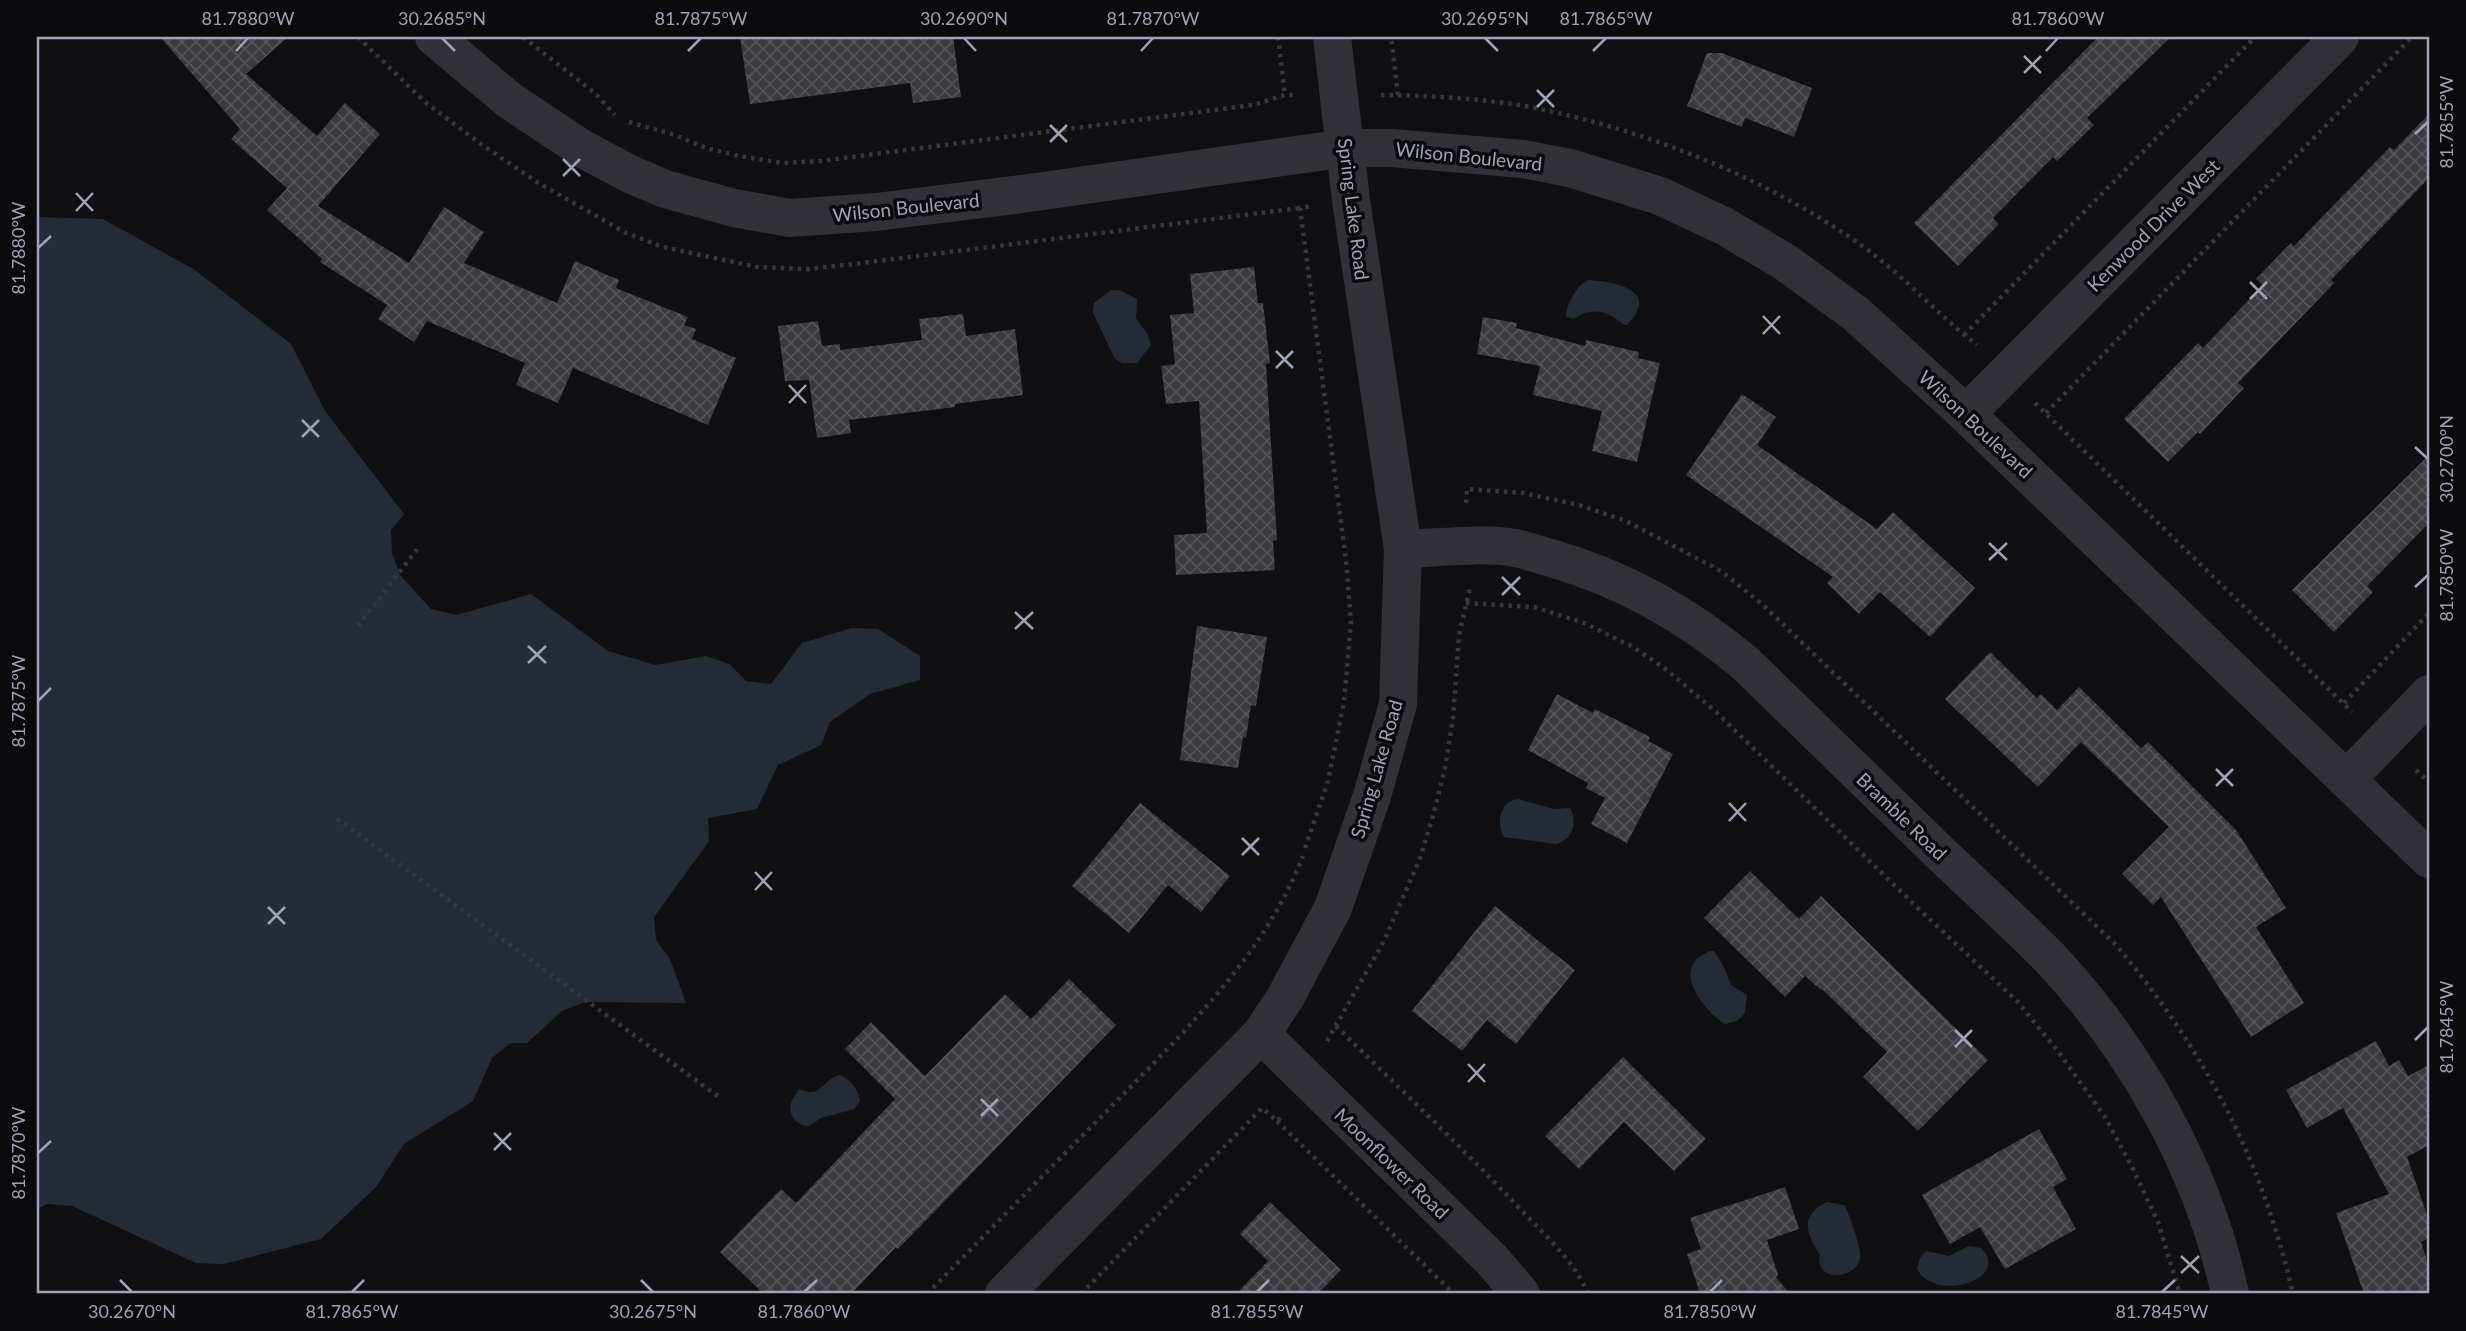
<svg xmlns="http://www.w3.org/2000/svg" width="2466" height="1331" font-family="Lato,sans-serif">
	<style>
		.water { fill: #262c36 }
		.building { fill: url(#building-cross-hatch) }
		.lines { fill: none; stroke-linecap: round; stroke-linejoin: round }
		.path { stroke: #37383e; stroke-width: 4.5; stroke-dasharray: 3.5 5; stroke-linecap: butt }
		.minor { stroke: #313137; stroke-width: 38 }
		.ticks { fill: none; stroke: #a0a3b3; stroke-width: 2.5 }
		.labels { text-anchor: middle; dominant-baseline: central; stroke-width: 7; stroke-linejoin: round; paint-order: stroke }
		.street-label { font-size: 19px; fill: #a0a3b3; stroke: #0b0b0d }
		.neatline { fill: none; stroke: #a0a3b3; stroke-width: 2.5 }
		.ticks-label { font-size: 18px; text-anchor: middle; fill: #a0a3b3 }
	</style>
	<defs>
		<pattern id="building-cross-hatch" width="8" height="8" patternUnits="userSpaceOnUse" patternTransform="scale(1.75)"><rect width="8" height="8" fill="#3a3a3f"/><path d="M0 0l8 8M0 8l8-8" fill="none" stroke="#535358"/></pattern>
	</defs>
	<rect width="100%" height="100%" fill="#101012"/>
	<!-- water -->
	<g class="water">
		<path d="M 37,217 L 103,219 L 195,270 L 291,344 L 325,411 L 404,514 L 391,530 L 392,553 L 400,575 L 431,609 L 456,615 L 531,594 L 608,651 L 655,665 L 706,656 L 729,664 L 746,681 L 771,684 L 802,643 L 852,628 L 878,629 L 920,656 L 920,680 L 870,694 L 830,722 L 821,745 L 778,765 L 757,809 L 708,818 L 709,841 L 654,917 L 656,940 L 670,959 L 686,1003 L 585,1002 L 562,1011 L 527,1043 L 510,1043 L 492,1058 L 473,1101 L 404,1144 L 376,1187 L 321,1239 L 223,1264 L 196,1263 L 72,1206 L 47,1204 L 37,1209 Z"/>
		<path d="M 1589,280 C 1617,282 1661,291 1627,325 L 1624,325 C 1609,311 1591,306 1574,319 L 1566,317 C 1566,305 1577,284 1589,280 Z"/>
		<path d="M 1111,290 L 1119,290 L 1137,299 L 1136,318 L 1148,335 L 1151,345 L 1137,363 L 1122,363 L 1115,359 L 1093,313 L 1094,303 Z"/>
		<path d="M 1518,799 L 1554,809 L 1570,808 C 1578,822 1573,840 1556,844 L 1504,837 C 1496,823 1499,802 1518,799 Z"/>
		<path d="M 1710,951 L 1714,951 L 1724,967 L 1731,985 L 1747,995 L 1745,1013 L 1737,1021 L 1725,1024 C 1708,1014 1678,979 1696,960 C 1699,956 1706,953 1710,951 Z"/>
		<path d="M 841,1075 C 852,1081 858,1089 860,1101 L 854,1109 L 821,1118 L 809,1126 C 796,1126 786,1113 792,1100 C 794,1096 797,1093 799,1089 C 802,1090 806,1092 810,1092 C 823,1093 827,1076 841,1075 Z"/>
		<path d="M 1827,1202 L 1844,1205 C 1849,1212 1862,1250 1860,1259 C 1855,1280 1814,1282 1820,1255 C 1807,1234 1798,1216 1827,1202 Z"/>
		<path d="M 1969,1246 L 1981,1248 C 2012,1278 1937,1304 1917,1269 L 1920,1258 L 1926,1251 L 1949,1256 Z"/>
	</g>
	<!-- building -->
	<g class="building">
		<path d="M 160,37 L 288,37 L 246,74 L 317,136 L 345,103 L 380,134 L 318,206 L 409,263 L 444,207 L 484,232 L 464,263 L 557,303 L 575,261 L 619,280 L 616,288 L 688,317 L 684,325 L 696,329 L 692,339 L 736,358 L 708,425 L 573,368 L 558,403 L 516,385 L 525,363 L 427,321 L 414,342 L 378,319 L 387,305 L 320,262 L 322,259 L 267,210 L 287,188 L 231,139 L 240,129 Z"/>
		<path d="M 740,37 L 953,37 L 961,97 L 913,103 L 910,83 L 750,104 Z"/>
		<path d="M 2098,37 L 2171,37 L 2087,118 L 2094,125 L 2057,161 L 2053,157 L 1993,218 L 1999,224 L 1958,266 L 1914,223 Z"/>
		<path d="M 1707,53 L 1722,53 L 1812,88 L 1794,137 L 1745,118 L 1742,127 L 1687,106 Z"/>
		<path d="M 2429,114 L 2429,178 L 2331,280 L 2334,283 L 2238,383 L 2244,388 L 2200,434 L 2198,432 L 2168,462 L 2124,419 L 2198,343 L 2203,348 L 2263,285 L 2256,279 L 2291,243 L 2294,246 L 2390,147 L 2394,150 Z"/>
		<path d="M 1254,267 L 1258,303 L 1263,303 L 1270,363 L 1266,364 L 1277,540 L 1273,541 L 1275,570 L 1176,575 L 1174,535 L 1207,533 L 1199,401 L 1166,404 L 1161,366 L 1175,364 L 1170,315 L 1194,313 L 1190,274 Z"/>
		<path d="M 963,314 L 966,336 L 1015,329 L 1023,395 L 955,404 L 955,407 L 849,420 L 851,433 L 817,438 L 809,380 L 785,381 L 778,326 L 818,321 L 822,346 L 840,344 L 840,350 L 922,340 L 919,319 Z"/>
		<path d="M 1483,317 L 1517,323 L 1516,328 L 1585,346 L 1586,340 L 1639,352 L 1638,358 L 1660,363 L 1637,462 L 1592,451 L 1602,411 L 1533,395 L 1540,366 L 1477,354 Z"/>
		<path d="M 1742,394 L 1776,417 L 1757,445 L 1877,529 L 1893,512 L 1975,588 L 1930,637 L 1880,592 L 1859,614 L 1827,583 L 1833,577 L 1686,475 Z"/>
		<path d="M 2429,455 L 2429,523 L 2367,586 L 2373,592 L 2334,632 L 2292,590 Z"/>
		<path d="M 1197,626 L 1267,637 L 1256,706 L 1251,705 L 1246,738 L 1243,737 L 1238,768 L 1180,760 Z"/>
		<path d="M 1990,652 L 2037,698 L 2041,694 L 2057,710 L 2079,687 L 2141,748 L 2148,742 L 2236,830 L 2286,908 L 2256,927 L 2304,1003 L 2251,1037 L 2161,897 L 2153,905 L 2122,874 L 2169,827 L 2081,742 L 2038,787 L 1945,699 Z"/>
		<path d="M 1557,694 L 1593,713 L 1595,709 L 1650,737 L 1648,741 L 1673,754 L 1627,843 L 1591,824 L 1605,798 L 1586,788 L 1588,783 L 1528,750 Z"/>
		<path d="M 1140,803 L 1230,876 L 1201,912 L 1168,885 L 1129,933 L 1072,886 Z"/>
		<path d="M 1750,871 L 1799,919 L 1821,896 L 1988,1060 L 1918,1131 L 1863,1077 L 1887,1052 L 1822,989 L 1821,990 L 1805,976 L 1785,997 L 1704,918 Z"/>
		<path d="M 1495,906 L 1575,970 L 1516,1044 L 1487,1020 L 1462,1051 L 1412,1011 Z"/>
		<path d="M 1069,979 L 1116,1025 L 898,1249 L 896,1247 L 851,1294 L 764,1294 L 720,1252 L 781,1189 L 796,1203 L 895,1099 L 845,1049 L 871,1022 L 925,1076 L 1005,994 L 1031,1019 Z"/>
		<path d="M 2376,1041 L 2389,1066 L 2399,1060 L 2408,1076 L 2429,1065 L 2429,1145 L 2407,1157 L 2429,1221 L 2429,1238 L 2421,1242 L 2429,1266 L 2429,1294 L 2364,1294 L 2336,1213 L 2389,1194 L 2343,1108 L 2307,1128 L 2286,1090 Z"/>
		<path d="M 1623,1057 L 1706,1139 L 1674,1171 L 1624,1122 L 1579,1169 L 1545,1136 Z"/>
		<path d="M 2039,1129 L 2067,1179 L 2053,1187 L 2076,1229 L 2005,1269 L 1980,1227 L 1950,1244 L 1922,1195 Z"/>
		<path d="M 1785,1187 L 1799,1229 L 1767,1240 L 1778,1275 L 1776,1277 L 1790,1294 L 1700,1294 L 1687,1254 L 1701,1249 L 1690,1218 Z"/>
		<path d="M 1270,1202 L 1341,1270 L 1318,1294 L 1236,1294 L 1268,1261 L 1240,1234 Z"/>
	</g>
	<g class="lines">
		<!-- path -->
		<g class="path">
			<path d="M 358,37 L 426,103 L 481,144 L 537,182 L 626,233 L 663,247 L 757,267 L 808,269 L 862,263 L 1300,208"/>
			<path d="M 523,37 L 596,94 L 615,115"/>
			<path d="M 1278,37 L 1285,95"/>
			<path d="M 1381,95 L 1398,95 L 1391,37"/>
			<path d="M 1398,95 C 1444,97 1491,99 1535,108 C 1649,131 1766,178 1861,245 C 1903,275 1937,314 1977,345"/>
			<path d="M 629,122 L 675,135 L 706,148 L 739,156 L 783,163 L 821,161 L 1253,105 L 1285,95 L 1295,95"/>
			<path d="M 1964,335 L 2255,37"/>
			<path d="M 2035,403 L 2352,712"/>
			<path d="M 2046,413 L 2412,37"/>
			<path d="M 1466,503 L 1467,489 L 1523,493 L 1579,505 L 1626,521 L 1721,571 L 1763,605 L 2116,945 C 2206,1053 2261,1157 2293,1294"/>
			<path d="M 1466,603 L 1534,607 L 1584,623 L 1633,647 L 1667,670 L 1716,712 L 1923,913 L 2017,1001 L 2060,1054 L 2105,1117 L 2132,1167 L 2158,1222 L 2180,1294"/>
			<path d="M 358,626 L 419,547"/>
			<path d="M 2344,703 L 2429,613"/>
			<path d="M 2416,770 L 2429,782"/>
			<path d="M 337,819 L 719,1097"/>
			<path d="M 1305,848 L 1328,781 L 1344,702 L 1351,622 L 1346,560 L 1300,208 L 1311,206"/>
			<path d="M 1336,1026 C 1398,1087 1462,1147 1522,1211 C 1546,1236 1575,1262 1588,1294"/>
			<path d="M 1327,1041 L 1384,941 L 1420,858 L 1433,816 L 1445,768 L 1453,718 L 1459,635 L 1470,588"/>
			<path d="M 1277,1121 L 1454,1294"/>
			<path d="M 927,1294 C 987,1233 1046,1172 1106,1112 C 1180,1036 1264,957 1303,856"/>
			<path d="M 1081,1294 L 1262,1108 L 1277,1121 L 1284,1114"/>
		</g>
		<!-- minor -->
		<g class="minor">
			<path d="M 434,37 L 509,100 L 581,148 L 630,174 L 665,189 L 734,208 L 790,218 L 876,212 L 1022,194 L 1346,148 L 1391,148 L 1523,159 L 1570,168 L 1660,196 L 1724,226 L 1785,262 L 1856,314 L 1966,414 L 2429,859"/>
			<path d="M 1966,414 L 2340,37"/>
			<path d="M 1403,549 C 1439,548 1479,542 1515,548 C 1527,550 1539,555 1551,558 C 1624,579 1688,615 1746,664 C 1810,727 1875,789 1939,852 C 1976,887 2014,922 2050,958 C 2136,1050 2204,1171 2230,1294"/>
			<path d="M 2347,779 L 2429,694"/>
			<path d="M 1261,1034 L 1492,1260 L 1521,1294"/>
			<path d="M 1004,1294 L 1261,1034 L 1285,998 L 1333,908 L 1372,796 L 1398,704 L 1403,549 L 1351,200 L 1332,37"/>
		</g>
	</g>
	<!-- ticks -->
	<path class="ticks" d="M 442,38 L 455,51M 964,38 L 976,51M 1485,38 L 1498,51M 236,51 L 248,38M 688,51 L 701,38M 1141,51 L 1153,38M 1593,51 L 1606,38M 2046,51 L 2058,38M 2024,56 L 2041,73M 2024,73 L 2041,56M 1537,90 L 1554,107M 1537,107 L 1554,90M 1050,125 L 1067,142M 2415,134 L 2428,122M 1050,142 L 1067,125M 563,159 L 580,176M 563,176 L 580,159M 76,193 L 93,211M 76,211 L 93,193M 38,248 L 51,236M 2250,282 L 2267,299M 2250,299 L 2267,282M 1763,316 L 1780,334M 1763,334 L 1780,316M 1276,351 L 1293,368M 1276,368 L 1293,351M 789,385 L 806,403M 789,403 L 806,385M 302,420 L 319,437M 302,437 L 319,420M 2415,447 L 2428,459M 1989,543 L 2007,560M 1989,560 L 2007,543M 1502,577 L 1520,595M 2415,587 L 2428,575M 1502,595 L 1520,577M 1015,612 L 1033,629M 1015,629 L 1033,612M 528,646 L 546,663M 528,663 L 546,646M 38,701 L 51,688M 2216,769 L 2233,786M 2216,786 L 2233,769M 1729,803 L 1746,821M 1729,821 L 1746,803M 1242,838 L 1259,855M 1242,855 L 1259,838M 755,872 L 772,890M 755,890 L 772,872M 268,907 L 285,924M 268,924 L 285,907M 1955,1030 L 1972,1047M 2415,1040 L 2428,1027M 1955,1047 L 1972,1030M 1468,1064 L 1485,1082M 1468,1082 L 1485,1064M 981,1099 L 998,1116M 981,1116 L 998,1099M 494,1133 L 511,1150M 494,1150 L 511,1133M 38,1153 L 51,1141M 2181,1256 L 2199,1273M 2181,1273 L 2199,1256M 120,1280 L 132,1292M 641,1280 L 653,1292M 352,1292 L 364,1280M 804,1292 L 817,1280M 1257,1292 L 1269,1280M 1710,1292 L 1722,1280M 2162,1292 L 2175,1280"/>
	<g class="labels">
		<!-- street labels -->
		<g class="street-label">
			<text transform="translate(1469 156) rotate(6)">Wilson Boulevard</text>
			<text transform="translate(906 207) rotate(-6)">Wilson Boulevard</text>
			<text transform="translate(1354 209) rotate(83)">Spring Lake Road</text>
			<text transform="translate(2153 225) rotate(-45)">Kenwood Drive West</text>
			<text transform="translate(1976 424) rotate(43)">Wilson Boulevard</text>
			<text transform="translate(1376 769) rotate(-74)">Spring Lake Road</text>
			<text transform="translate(1902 816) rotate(44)">Bramble Road</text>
			<text transform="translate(1392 1163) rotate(44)">Moonflower Road</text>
		</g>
	</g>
	<!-- border -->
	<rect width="2466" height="1331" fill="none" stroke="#0b0b0d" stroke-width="77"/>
	<rect x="38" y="38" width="2390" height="1254" class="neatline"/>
	<g class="ticks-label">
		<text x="248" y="25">81.7880°W</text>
		<text x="442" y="25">30.2685°N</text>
		<text x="701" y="25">81.7875°W</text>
		<text x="964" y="25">30.2690°N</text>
		<text x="1153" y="25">81.7870°W</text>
		<text x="1485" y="25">30.2695°N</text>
		<text x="1606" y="25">81.7865°W</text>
		<text x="2058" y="25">81.7860°W</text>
		<text transform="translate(2447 122) rotate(-90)" y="6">81.7855°W</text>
		<text transform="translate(19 248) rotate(-90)" y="6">81.7880°W</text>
		<text transform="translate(2447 459) rotate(-90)" y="6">30.2700°N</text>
		<text transform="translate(2447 575) rotate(-90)" y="6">81.7850°W</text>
		<text transform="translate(19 701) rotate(-90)" y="6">81.7875°W</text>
		<text transform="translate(2447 1027) rotate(-90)" y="6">81.7845°W</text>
		<text transform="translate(19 1153) rotate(-90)" y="6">81.7870°W</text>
		<text x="132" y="1318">30.2670°N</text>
		<text x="352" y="1318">81.7865°W</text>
		<text x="653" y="1318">30.2675°N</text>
		<text x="804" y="1318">81.7860°W</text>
		<text x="1257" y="1318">81.7855°W</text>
		<text x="1710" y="1318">81.7850°W</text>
		<text x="2162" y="1318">81.7845°W</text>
	</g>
</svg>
